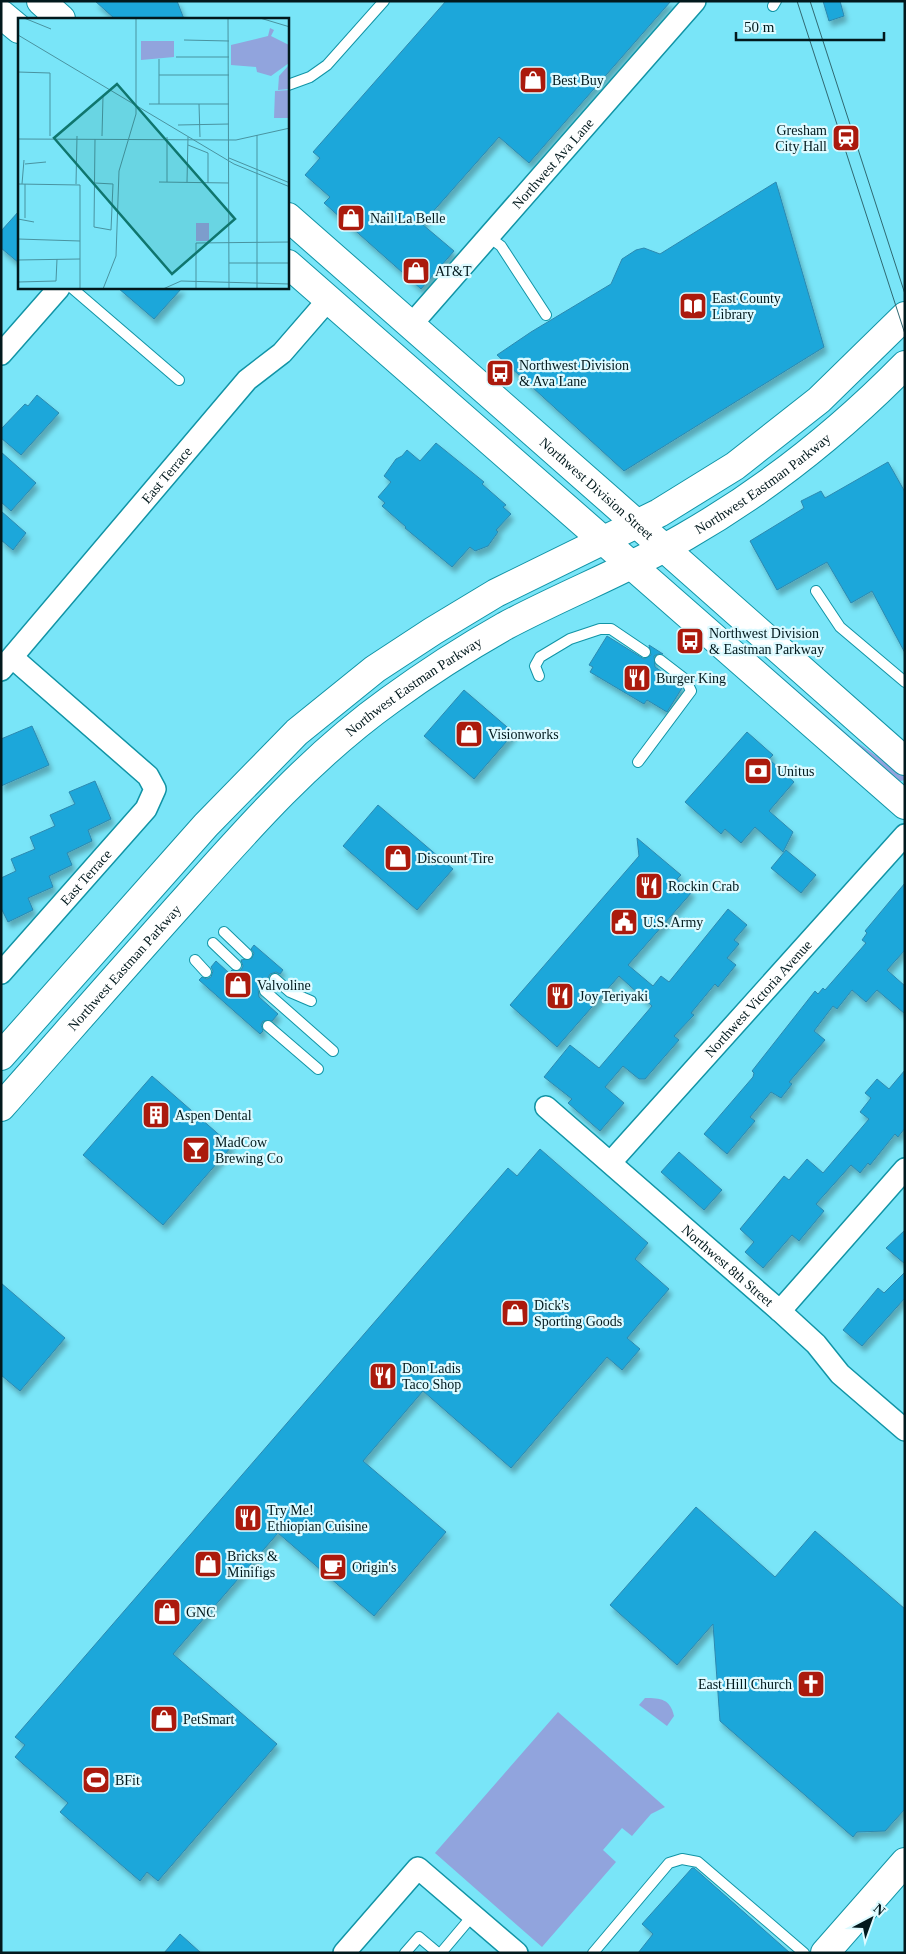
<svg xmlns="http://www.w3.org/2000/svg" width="906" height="1954" font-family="'Times New Roman',serif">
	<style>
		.green { fill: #91a4dd }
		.building { fill: #1fa7da; stroke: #2c89b0; filter: url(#shadow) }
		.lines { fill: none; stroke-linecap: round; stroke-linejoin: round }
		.lane-casing { stroke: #1194a6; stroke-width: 12 }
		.street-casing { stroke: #1194a6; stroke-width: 24 }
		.secondary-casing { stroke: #1194a6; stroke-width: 30 }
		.primary-casing { stroke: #1194a6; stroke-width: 30 }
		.lane { stroke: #fff; stroke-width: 10 }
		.street { stroke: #fff; stroke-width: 21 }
		.secondary { stroke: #fff; stroke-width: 28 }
		.primary { stroke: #fff; stroke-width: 28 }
		.tram { stroke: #306871; stroke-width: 1 }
		.labels { text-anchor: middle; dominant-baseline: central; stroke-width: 4.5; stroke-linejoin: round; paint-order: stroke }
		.poi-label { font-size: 14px; fill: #02191d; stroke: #ddfaff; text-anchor: start }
		.street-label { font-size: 14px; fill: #02191d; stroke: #ddfaff }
		.inset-road { fill: none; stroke: #4993a0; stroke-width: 1 }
		.view { fill: #0f766e; fill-opacity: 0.15; stroke: #0f766e; stroke-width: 2.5 }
		.inset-edge { fill: none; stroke: #02191d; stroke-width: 2.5 }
	</style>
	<defs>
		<filter id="shadow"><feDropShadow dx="3" dy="5.5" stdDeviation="2.5" flood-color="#0004"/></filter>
	</defs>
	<rect width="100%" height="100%" fill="#79e5f8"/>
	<!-- green -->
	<g class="green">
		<path d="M 739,640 L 854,740 L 899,772 L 905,776 L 905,780 L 896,782 L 737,642 Z"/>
		<path d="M 645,1698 C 661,1698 670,1699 674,1716 L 667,1726 L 639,1705 Z"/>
		<path d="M 558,1712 L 665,1807 L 651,1814 L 632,1836 L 622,1828 L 603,1850 L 616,1862 L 542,1947 L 435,1853 Z"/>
	</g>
	<!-- building -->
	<g class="building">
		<path d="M 95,1 L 177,1 L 184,19 L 115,19 Z"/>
		<path d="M 446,1 L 671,1 L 529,163 L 499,137 L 422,224 L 454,251 L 421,289 L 324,203 L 330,197 L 305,175 L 320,158 L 313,152 Z"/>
		<path d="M 823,1 L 840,1 L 844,16 L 829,21 Z"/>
		<path d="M 776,182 L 824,347 L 624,471 L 497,355 L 531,332 L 611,284 L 622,259 L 636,250 L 644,248 L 660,254 Z"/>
		<path d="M 19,211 L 19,263 L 1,248 L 1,231 Z"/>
		<path d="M 118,288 L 182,288 L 154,319 Z"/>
		<path d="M 37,395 L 59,413 L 21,455 L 1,438 L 1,429 L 25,404 L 28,406 Z"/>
		<path d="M 436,443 L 484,482 L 482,484 L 506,505 L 503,507 L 511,514 L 496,530 L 498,532 L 488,546 L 475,551 L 470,547 L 452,567 L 405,528 L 406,527 L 382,506 L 385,503 L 378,497 L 391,482 L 384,476 L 396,459 L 402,456 L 407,450 L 420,461 Z"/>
		<path d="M 1,452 L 36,483 L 11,511 L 1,502 Z"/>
		<path d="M 888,462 L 905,492 L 905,653 L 872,591 L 851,603 L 827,562 L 777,590 L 750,541 L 804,508 L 801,501 L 821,491 L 825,498 Z"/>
		<path d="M 1,511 L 26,533 L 13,550 L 1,540 Z"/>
		<path d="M 607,636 L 644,659 L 651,655 L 649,645 L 663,654 L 658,654 L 654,656 L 655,667 L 680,684 L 682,688 L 667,712 L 647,700 L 644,704 L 590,672 L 593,667 L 589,665 Z"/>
		<path d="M 464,690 L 514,733 L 474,779 L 424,736 Z"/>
		<path d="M 32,726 L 49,765 L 1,786 L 1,739 Z"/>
		<path d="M 747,732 L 773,755 L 769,759 L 794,782 L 769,811 L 793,832 L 783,852 L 755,827 L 741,843 L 725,829 L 721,834 L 685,802 Z"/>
		<path d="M 95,781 L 111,819 L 88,830 L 92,841 L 67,853 L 72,865 L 49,876 L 53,887 L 28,898 L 33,910 L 8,922 L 1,908 L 1,878 L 16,871 L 11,859 L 35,849 L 30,837 L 55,826 L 50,815 L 75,804 L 69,792 Z"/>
		<path d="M 378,805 L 453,869 L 417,910 L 343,846 Z"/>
		<path d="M 637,838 L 681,875 L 677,879 L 692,892 L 628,965 L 653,986 L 661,976 L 669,982 L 728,909 L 747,925 L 734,940 L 739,944 L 727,958 L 736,965 L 718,987 L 715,984 L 691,1013 L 694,1015 L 674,1036 L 679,1040 L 645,1079 L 639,1079 L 623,1066 L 605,1087 L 624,1103 L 600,1131 L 568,1103 L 572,1099 L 544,1077 L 570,1045 L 599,1068 L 652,1006 L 619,976 L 557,1047 L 510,1005 L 639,856 Z"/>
		<path d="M 786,850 L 816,875 L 801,893 L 771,868 Z"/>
		<path d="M 905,883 L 905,950 L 887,970 L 905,986 L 905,1014 L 877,990 L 866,1002 L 852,990 L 837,1009 L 833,1006 L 814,1031 L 825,1040 L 789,1082 L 792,1084 L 781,1098 L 771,1092 L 750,1117 L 755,1121 L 727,1154 L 704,1134 L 753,1077 L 754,1073 L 752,1071 L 815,991 L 818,994 L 823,988 L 825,990 L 866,943 L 862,940 L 867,933 L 865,931 Z"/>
		<path d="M 254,945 L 283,970 L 280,974 L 276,972 L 270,974 L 268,978 L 271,984 L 262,985 L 258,989 L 259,997 L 278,1014 L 272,1021 L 263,1021 L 261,1025 L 263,1031 L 260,1034 L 199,980 L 202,977 L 207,979 L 211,977 L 213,971 L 211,967 L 216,961 L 229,973 L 232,970 L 241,970 L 243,966 L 241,960 L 252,958 L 254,953 L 251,949 Z"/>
		<path d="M 905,1070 L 905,1128 L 898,1137 L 895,1134 L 870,1165 L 868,1163 L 860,1173 L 851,1165 L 816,1204 L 824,1211 L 799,1241 L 792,1235 L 763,1268 L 745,1252 L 754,1242 L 740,1229 L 784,1176 L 789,1180 L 807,1159 L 823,1173 L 869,1119 L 860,1112 L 871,1098 L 865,1093 L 877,1079 L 889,1089 Z"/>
		<path d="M 152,1076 L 232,1146 L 163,1225 L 83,1155 Z"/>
		<path d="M 540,1149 L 648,1243 L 635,1259 L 669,1289 L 627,1338 L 640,1349 L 622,1370 L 607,1357 L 511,1468 L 423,1391 L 363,1461 L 446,1532 L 374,1616 L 278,1533 L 173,1654 L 277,1744 L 158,1881 L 147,1872 L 140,1881 L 60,1812 L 68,1803 L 15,1757 L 25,1745 L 15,1737 L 508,1168 L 517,1176 Z"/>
		<path d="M 679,1152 L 722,1190 L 704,1210 L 661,1172 Z"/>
		<path d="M 905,1230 L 905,1264 L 886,1248 Z"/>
		<path d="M 905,1272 L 905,1298 L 862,1346 L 843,1330 L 878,1288 L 884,1293 Z"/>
		<path d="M 1,1283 L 65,1338 L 20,1391 L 1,1375 Z"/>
		<path d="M 696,1507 L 775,1577 L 815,1531 L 905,1609 L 905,1809 L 885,1831 L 857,1832 L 853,1837 L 720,1721 L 713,1624 L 677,1665 L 610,1605 Z"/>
		<path d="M 692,1868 L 694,1868 L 790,1953 L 638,1953 L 653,1934 L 642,1924 Z"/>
		<path d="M 180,1934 L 201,1953 L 164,1953 Z"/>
	</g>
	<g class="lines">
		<defs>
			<g id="lane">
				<path d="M 773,6 L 776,1"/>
				<path d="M 288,85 L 310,77 L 327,65 L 384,1"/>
				<path d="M 489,237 L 501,246 L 546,315"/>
				<path d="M 72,288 L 179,380"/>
				<path d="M 816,591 L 840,627 L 905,682"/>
				<path d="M 539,676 L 535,666 L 540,657 L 570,639 L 600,629 L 611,629 L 645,652"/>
				<path d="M 638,762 L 691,691 L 686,680 L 660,660"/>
				<path d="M 224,932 L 247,954"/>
				<path d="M 213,943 L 236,965"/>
				<path d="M 195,960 L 206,972"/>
				<path d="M 275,979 L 290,992 L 311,1001"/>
				<path d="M 265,991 L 333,1051"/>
				<path d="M 268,1026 L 318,1069"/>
				<path d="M 405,1953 L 419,1937 L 438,1953"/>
				<path d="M 441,1953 L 473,1915"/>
				<path d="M 593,1953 L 669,1863 L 682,1859 L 698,1862 L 804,1953"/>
			</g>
			<g id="street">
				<path id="s1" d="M 411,325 L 695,1"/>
				<path d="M 1,354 L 59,288"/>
				<path id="s2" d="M 1,670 L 247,380 L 282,353 L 328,300"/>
				<path id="s3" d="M 1,973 L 146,809 L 155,789 L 148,776 L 13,658"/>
				<path id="s4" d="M 546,1107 L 780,1311 L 816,1344 L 840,1374 L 905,1430"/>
				<path id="s5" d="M 611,1162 L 905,835"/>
				<path d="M 780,1311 L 905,1169"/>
				<path d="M 344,1953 L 418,1868 L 517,1953"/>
			</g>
			<path id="secondary" d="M 825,1953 L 905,1862"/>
			<g id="primary">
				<path d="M 41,1 L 61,19"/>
				<path d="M 1,14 L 19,29"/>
				<path id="s6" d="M 288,217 L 610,500 L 905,761"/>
				<path d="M 288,264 L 905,805"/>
				<path d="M 1,1056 L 206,825 L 297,732 L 375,669 L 433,631 L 496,593 L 659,513 L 735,466 L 819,400 L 905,316"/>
				<path id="s7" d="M 1,1107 C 63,1037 124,967 186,898 C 249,827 313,755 390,700 C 427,673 466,648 505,626 C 565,594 628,570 686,536 C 766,490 840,431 905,365"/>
			</g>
		</defs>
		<!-- lane casing -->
		<use href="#lane" class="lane-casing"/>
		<!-- street casing -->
		<use href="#street" class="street-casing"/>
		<!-- secondary casing -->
		<use href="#secondary" class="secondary-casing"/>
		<!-- primary casing -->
		<use href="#primary" class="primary-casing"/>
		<!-- lane -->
		<use href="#lane" class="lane"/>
		<!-- street -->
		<use href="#street" class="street"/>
		<!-- secondary -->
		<use href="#secondary" class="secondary"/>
		<!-- primary -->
		<use href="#primary" class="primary"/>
		<!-- tram -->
		<g class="tram">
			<path d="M 797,1 L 905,334"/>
			<path d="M 810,1 L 905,294"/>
		</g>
	</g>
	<!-- icons -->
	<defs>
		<symbol id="shop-square" viewBox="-11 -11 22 22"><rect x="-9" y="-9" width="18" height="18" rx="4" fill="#ab1a0d" stroke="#ddfaff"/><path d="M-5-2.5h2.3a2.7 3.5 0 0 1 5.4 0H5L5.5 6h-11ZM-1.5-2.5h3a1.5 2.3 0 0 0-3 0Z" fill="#fff"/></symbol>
		<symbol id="station-square" viewBox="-11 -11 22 22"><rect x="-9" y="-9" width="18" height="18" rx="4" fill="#ab1a0d" stroke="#ddfaff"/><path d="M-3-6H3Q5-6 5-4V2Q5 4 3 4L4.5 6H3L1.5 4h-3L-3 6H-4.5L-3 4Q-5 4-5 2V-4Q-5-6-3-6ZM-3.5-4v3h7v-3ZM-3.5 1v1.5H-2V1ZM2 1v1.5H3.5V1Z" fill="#fff"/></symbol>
		<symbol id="library-square" viewBox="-11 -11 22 22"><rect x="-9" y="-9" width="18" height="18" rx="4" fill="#ab1a0d" stroke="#ddfaff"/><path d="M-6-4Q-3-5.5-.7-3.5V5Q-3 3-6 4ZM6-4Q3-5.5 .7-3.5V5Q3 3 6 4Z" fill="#fff"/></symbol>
		<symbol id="bus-square" viewBox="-11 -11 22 22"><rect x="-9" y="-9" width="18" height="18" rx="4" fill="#ab1a0d" stroke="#ddfaff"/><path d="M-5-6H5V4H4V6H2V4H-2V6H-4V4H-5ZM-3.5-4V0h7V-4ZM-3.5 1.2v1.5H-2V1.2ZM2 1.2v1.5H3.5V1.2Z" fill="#fff"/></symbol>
		<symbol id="restaurant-square" viewBox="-11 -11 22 22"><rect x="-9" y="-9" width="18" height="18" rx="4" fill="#ab1a0d" stroke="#ddfaff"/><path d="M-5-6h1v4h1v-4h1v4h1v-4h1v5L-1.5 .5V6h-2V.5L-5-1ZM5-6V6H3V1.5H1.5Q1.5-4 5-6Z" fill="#fff"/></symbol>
		<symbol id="bank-square" viewBox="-11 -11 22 22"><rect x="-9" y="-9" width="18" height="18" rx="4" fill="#ab1a0d" stroke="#ddfaff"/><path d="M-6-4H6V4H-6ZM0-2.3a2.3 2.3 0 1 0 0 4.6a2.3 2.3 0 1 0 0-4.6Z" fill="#fff"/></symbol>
		<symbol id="civic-square" viewBox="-11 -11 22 22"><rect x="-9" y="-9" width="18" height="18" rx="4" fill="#ab1a0d" stroke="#ddfaff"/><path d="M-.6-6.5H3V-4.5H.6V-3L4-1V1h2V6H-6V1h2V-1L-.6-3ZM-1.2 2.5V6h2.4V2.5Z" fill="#fff"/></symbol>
		<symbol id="building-square" viewBox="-11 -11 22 22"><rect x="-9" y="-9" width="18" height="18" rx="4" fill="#ab1a0d" stroke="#ddfaff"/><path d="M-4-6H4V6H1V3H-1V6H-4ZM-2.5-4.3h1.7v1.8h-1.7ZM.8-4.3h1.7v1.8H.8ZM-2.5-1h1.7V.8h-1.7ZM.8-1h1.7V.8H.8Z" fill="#fff"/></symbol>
		<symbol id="bar-square" viewBox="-11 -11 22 22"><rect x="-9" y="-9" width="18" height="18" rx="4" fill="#ab1a0d" stroke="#ddfaff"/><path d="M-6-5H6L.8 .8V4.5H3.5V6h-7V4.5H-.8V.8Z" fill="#fff"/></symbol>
		<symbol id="cafe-square" viewBox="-11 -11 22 22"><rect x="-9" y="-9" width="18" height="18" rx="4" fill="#ab1a0d" stroke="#ddfaff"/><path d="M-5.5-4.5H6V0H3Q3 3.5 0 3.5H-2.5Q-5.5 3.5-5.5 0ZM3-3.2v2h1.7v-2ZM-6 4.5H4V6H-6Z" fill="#fff"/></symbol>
		<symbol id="church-square" viewBox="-11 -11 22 22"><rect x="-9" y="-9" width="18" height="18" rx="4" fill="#ab1a0d" stroke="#ddfaff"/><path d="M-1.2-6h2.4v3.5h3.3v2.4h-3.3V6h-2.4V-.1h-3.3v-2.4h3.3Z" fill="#fff"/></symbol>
		<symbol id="stadium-square" viewBox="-11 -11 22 22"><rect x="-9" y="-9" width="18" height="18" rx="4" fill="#ab1a0d" stroke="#ddfaff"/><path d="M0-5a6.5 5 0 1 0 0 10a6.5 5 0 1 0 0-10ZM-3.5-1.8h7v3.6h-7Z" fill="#fff"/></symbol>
	</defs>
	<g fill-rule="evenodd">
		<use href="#shop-square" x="517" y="64" width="32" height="32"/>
		<use href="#station-square" x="830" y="122" width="32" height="32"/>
		<use href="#shop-square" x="335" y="202" width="32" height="32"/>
		<use href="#shop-square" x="400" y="255" width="32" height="32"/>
		<use href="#library-square" x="677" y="290" width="32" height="32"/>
		<use href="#bus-square" x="484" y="357" width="32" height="32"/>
		<use href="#bus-square" x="674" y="625" width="32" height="32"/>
		<use href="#restaurant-square" x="621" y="662" width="32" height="32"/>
		<use href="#shop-square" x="453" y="718" width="32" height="32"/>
		<use href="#bank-square" x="742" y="755" width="32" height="32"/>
		<use href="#shop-square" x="382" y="842" width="32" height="32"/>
		<use href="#restaurant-square" x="633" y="870" width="32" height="32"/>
		<use href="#civic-square" x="608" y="906" width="32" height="32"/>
		<use href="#shop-square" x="222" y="969" width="32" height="32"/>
		<use href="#restaurant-square" x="544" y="980" width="32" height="32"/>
		<use href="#building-square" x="140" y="1099" width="32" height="32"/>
		<use href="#bar-square" x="180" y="1134" width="32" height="32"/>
		<use href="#shop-square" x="499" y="1297" width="32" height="32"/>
		<use href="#restaurant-square" x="367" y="1360" width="32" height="32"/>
		<use href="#restaurant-square" x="232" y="1502" width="32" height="32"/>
		<use href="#shop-square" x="192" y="1548" width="32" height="32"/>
		<use href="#cafe-square" x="317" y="1551" width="32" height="32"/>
		<use href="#shop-square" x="151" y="1596" width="32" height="32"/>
		<use href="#church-square" x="795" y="1668" width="32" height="32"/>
		<use href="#shop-square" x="148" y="1703" width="32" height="32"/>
		<use href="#stadium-square" x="80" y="1764" width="32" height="32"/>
	</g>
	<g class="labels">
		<!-- poi labels -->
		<g class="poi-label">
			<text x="552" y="80">Best Buy</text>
			<text x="827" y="130" text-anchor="end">Gresham<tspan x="827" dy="16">City Hall</tspan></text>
			<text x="370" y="218">Nail La Belle</text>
			<text x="435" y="271">AT&amp;T</text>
			<text x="712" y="298">East County<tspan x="712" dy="16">Library</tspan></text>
			<text x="519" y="365">Northwest Division<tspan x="519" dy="16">&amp; Ava Lane</tspan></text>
			<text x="709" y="633">Northwest Division<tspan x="709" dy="16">&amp; Eastman Parkway</tspan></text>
			<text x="656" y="678">Burger King</text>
			<text x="488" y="734">Visionworks</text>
			<text x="777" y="771">Unitus</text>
			<text x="417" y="858">Discount Tire</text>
			<text x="668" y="886">Rockin Crab</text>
			<text x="643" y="922">U.S. Army</text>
			<text x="257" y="985">Valvoline</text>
			<text x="579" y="996">Joy Teriyaki</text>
			<text x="175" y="1115">Aspen Dental</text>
			<text x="215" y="1142">MadCow<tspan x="215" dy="16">Brewing Co</tspan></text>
			<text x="534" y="1305">Dick's<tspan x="534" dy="16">Sporting Goods</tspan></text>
			<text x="402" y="1368">Don Ladis<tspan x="402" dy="16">Taco Shop</tspan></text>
			<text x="267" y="1510">Try Me!<tspan x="267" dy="16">Ethiopian Cuisine</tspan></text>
			<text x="227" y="1556">Bricks &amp;<tspan x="227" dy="16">Minifigs</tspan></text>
			<text x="352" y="1567">Origin's</text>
			<text x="186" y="1612">GNC</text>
			<text x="792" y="1684" text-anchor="end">East Hill Church</text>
			<text x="183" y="1719">PetSmart</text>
			<text x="115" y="1780">BFit</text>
		</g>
		<!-- street labels -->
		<g class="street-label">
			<text stroke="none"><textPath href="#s1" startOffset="215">Northwest Ava Lane</textPath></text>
			<text stroke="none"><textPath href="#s2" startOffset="256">East Terrace</textPath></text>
			<text stroke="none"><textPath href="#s7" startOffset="996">Northwest Eastman Parkway</textPath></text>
			<text stroke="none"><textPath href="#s6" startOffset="411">Northwest Division Street</textPath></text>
			<text stroke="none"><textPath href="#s7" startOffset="591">Northwest Eastman Parkway</textPath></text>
			<text stroke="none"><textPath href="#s3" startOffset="128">East Terrace</textPath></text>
			<text stroke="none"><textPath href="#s7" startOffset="186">Northwest Eastman Parkway</textPath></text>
			<text stroke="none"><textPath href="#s5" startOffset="220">Northwest Victoria Avenue</textPath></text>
			<text stroke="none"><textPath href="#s4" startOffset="241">Northwest 8th Street</textPath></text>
		</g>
	</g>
	<!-- overview -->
	<g transform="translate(18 18)">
		<rect width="271" height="271" fill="#79e5f8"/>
		<path d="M 252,10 L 256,12 L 253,18 L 271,27 L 271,45 L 253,58 L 239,54 L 238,49 L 213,47 L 213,27 L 250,18 ZM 123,23 L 156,23 L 156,39 L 123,42 ZM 271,47 L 271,71 L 260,72 L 261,58 ZM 272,72 L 271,100 L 256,100 L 257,73 ZM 178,205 L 191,205 L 191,223 L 178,223 Z" fill="#91a4dd"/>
		<path class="inset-road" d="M 6,0 L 33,11M 210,0 L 211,271M 242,0 L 272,9M 0,17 L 216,146 L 272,169M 166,22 L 211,23M 158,39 L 211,39M 0,54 L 32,55 L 32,118M 141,57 L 211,57M 131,86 L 211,86M 141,86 L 141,41M 181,86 L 182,119M 160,107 L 211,106M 239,117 L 239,271M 84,118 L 85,78M 0,121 L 218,122 L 272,110M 170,127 L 190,135 L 190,165M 211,140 L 272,165M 7,146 L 28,144M 141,164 L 211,165M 149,164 L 149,119M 169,164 L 170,119M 77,165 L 95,166 L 93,212 L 76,209 L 77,121M 0,166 L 62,167 L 62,271M 4,166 L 6,142M 58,166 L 59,118M 7,200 L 7,166M 0,201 L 16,204M 0,221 L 62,223M 0,242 L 62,241M 211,245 L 272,245M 0,264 L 38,263 L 39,241M 85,271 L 98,238 L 101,153 L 118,96 L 118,0M 145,271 L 163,263 L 272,266M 178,271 L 178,225 L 272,224"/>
		<path class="view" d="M 99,66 L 217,201 L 154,256 L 36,120 Z"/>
		<rect width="271" height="271" class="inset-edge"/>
	</g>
	<!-- border -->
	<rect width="906" height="1954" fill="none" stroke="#02191d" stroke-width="5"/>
	<!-- north arrow -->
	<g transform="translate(871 1919) rotate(41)" stroke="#ddfaff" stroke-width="4" paint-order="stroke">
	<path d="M0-4L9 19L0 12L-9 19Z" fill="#02191d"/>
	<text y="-8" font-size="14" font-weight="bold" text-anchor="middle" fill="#02191d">N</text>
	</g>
	<!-- scale -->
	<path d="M736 32v8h148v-8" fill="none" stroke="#02191d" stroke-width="2.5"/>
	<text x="744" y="32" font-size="15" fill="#02191d" stroke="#ddfaff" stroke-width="4" paint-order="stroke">50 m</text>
</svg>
